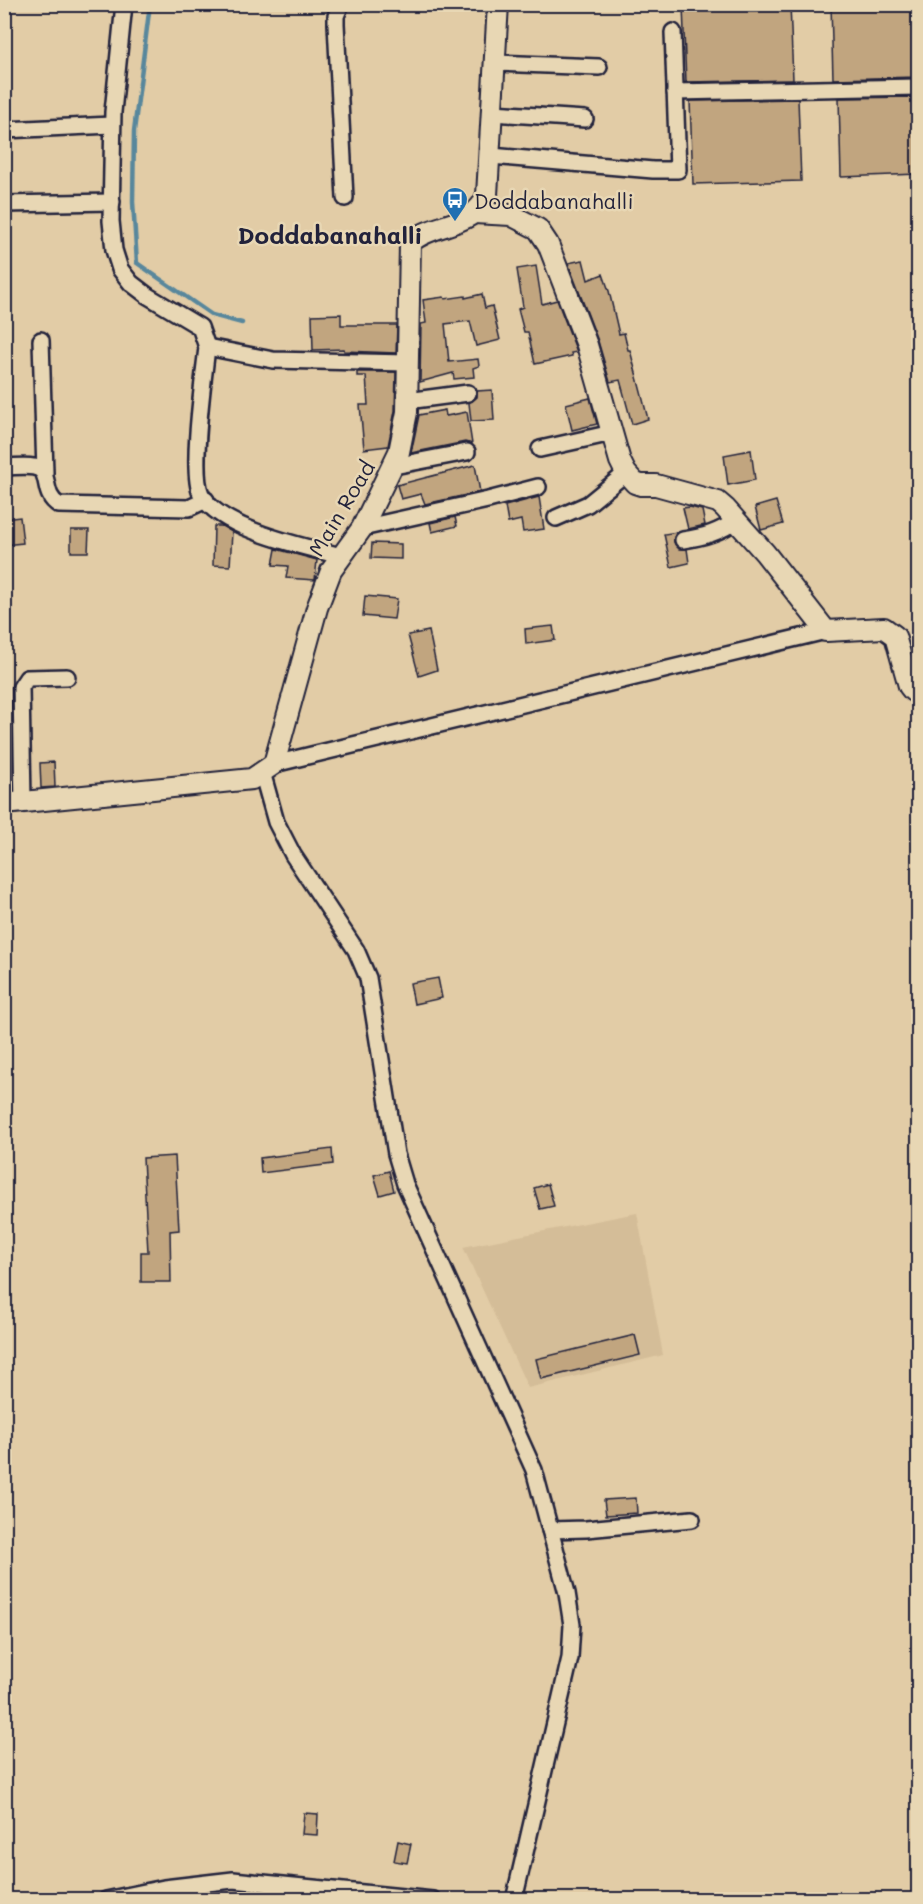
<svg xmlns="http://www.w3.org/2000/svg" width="923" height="1904" font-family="Mali,sans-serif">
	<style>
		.built { fill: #d4bd98 }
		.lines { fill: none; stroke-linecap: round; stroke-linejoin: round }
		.stream { stroke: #59879c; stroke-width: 4.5 }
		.building { fill: #c1a57f; stroke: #22223b; stroke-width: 1.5 }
		.minor-casing { stroke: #22223b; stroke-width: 20 }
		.tertiary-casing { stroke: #22223b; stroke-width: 24 }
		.minor { stroke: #e8d7b4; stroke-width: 15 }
		.tertiary { stroke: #e8d7b4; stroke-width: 20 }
		.labels { text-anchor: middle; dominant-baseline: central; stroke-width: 5; stroke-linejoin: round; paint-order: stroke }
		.poi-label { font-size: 21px; fill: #22223b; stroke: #e8d7b4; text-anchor: start }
		.street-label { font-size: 21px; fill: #22223b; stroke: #e8d7b4 }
		.quarter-label { font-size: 24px; font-weight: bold; fill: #22223b; stroke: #e8d7b4 }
	</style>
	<rect width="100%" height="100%" fill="#e2cca6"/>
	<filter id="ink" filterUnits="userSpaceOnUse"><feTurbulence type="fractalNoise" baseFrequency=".0167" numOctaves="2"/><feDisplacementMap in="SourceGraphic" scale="12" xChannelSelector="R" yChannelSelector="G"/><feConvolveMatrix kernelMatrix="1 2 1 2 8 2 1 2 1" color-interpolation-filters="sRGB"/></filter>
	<g filter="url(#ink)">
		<!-- built -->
		<path class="built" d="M 637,1213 L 663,1355 L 528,1388 L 463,1247 Z"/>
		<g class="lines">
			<!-- stream -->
			<path class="stream" d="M 150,4 L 134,131 L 133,202 L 137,263 L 212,315 L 242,323"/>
		</g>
		<!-- building -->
		<g class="building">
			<path d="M 735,4 L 790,4 L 793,80 L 686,82 L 683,6 Z"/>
			<path d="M 831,4 L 918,4 L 918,77 L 833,79 Z"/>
			<path d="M 918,97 L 918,174 L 841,177 L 839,98 Z"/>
			<path d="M 798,99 L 801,181 L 693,184 L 690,101 Z"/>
			<path d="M 583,260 L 588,280 L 603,274 L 609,291 L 619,334 L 624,333 L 628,350 L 630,350 L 648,419 L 632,424 L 620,380 L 610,382 L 598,341 L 568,263 Z"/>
			<path d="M 536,266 L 542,304 L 557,300 L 577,352 L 571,353 L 572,356 L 535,364 L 528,332 L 524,332 L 518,309 L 523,307 L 517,269 Z"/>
			<path d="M 482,294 L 485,308 L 492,306 L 500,340 L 476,346 L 470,321 L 445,324 L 449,362 L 478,359 L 479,366 L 473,368 L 474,377 L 454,379 L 453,373 L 420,382 L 421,324 L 426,323 L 423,300 L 444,297 L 445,299 L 465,296 L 465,298 Z"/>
			<path d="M 341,314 L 341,325 L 397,325 L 396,353 L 344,351 L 344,349 L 313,350 L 312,315 Z"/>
			<path d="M 357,372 L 396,372 L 395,411 L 388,446 L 364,449 L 360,405 L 368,405 L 366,376 L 357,376 Z"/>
			<path d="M 492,390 L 494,420 L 471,421 L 469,403 L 477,397 L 477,391 Z"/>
			<path d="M 590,398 L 597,424 L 572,430 L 566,404 Z"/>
			<path d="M 445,410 L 446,416 L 467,412 L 472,444 L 465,442 L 411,453 L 419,415 Z"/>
			<path d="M 751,450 L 755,480 L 728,485 L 724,455 Z"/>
			<path d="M 475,465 L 480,492 L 425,504 L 421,494 L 401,499 L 397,485 Z"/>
			<path d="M 539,497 L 544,529 L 523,532 L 521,520 L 508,523 L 505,506 Z"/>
			<path d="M 776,501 L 783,524 L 761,530 L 755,507 Z"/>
			<path d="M 690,507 L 702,510 L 705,525 L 688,529 L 683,508 Z"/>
			<path d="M 20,517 L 23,543 L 4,545 L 4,519 Z"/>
			<path d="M 455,517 L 457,526 L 432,532 L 430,523 Z"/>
			<path d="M 214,526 L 222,526 L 232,532 L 230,566 L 213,565 Z"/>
			<path d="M 71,530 L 89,530 L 88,552 L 71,552 Z"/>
			<path d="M 677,532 L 674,537 L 674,542 L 679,549 L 687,549 L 689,563 L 671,567 L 664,534 Z"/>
			<path d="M 372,543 L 401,544 L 401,559 L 371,558 Z"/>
			<path d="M 276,549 L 317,560 L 315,580 L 286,578 L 288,566 L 273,565 Z"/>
			<path d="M 365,596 L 397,599 L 394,619 L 363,616 Z"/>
			<path d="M 553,626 L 555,640 L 526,644 L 525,629 Z"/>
			<path d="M 429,631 L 437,670 L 419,676 L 408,635 Z"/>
			<path d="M 54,762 L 55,787 L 41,788 L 40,763 Z"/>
			<path d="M 438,978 L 442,998 L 414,1004 L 410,983 Z"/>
			<path d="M 332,1149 L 333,1164 L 261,1173 L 260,1158 Z"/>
			<path d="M 175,1156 L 179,1230 L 170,1231 L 171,1282 L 141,1282 L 141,1252 L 148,1252 L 143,1158 Z"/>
			<path d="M 389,1171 L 394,1191 L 380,1195 L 374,1175 Z"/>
			<path d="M 548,1184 L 554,1206 L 540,1209 L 534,1188 Z"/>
			<path d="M 635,1335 L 640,1355 L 541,1379 L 536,1359 Z"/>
			<path d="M 636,1498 L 637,1513 L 606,1515 L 604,1500 Z"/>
			<path d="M 304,1813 L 318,1814 L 317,1835 L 302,1834 Z"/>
			<path d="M 398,1841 L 411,1844 L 407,1863 L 394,1861 Z"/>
		</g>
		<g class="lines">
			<defs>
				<g id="minor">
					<path d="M 124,4 L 113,112 L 111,221 L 114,250 L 120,269 L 131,283 L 148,296 L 200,327 L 207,347 C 204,376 190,471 201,494 C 218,529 306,547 341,556"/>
					<path d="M 341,4 L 336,16 L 336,24 L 345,198"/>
					<path d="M 495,63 L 599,67"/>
					<path d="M 675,92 L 918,87"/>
					<path d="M 492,113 L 585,119"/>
					<path d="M 4,130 L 112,125"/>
					<path d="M 491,156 L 653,170 L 678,170 L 673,32"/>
					<path d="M 4,204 L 112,202"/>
					<path d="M 41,340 L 45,473"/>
					<path d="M 207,347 L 273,360 L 407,363"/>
					<path d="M 407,401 L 468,393"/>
					<path d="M 540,449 L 612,433"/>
					<path d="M 394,466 L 467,452"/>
					<path d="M 4,467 C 14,467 25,465 34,467 C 53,470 40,494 59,505 L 189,508 L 206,500"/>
					<path d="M 556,518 L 588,504 L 626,473"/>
					<path d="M 362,528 L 488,500 L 538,487"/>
					<path d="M 683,540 C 704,537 720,532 737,520"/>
					<path d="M 274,764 L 826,631"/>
					<path d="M 262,772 L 276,822 L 293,855 L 356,950 L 368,978 L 396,1154 L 405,1184 L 534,1470 L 567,1593 L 572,1625 L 570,1658 L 514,1900"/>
					<path d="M 23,802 L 21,687 L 27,678 L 67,677"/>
					<path d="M 550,1530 L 586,1529 L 692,1519"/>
					<path d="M 106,1900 L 164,1888 L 233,1880 L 433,1900"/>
				</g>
				<g id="tertiary">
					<path d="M 474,213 L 511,215 L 538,229 L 548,244 L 587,345 L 620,461 L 626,473 L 635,483 L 641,485 L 656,485 L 718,502 L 725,508 L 765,553 L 826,631 L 884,628 L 895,636 L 909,686 L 913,691 L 918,692"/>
					<path d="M 4,804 L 252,779 L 274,764 L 317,608 L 331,571 L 362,528 L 399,452 L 407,412 L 410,243 C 432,222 475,228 487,195 L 498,4"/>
				</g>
			</defs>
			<!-- minor casing -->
			<use href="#minor" class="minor-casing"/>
			<!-- tertiary casing -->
			<use href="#tertiary" class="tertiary-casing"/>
			<!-- minor -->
			<use href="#minor" class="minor"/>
			<!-- tertiary -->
			<use href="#tertiary" class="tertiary"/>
		</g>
	</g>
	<!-- icons -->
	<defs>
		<symbol id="bus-pin" viewBox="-11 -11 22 30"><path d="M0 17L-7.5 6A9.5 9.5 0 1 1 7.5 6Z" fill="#1f6fb2" stroke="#e8d7b4"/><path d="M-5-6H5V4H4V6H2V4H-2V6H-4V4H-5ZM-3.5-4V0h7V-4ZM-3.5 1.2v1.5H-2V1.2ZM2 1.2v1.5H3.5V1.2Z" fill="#fff"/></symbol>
	</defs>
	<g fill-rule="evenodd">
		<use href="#bus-pin" x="440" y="185" width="30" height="40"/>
	</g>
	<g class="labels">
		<!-- poi labels -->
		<g class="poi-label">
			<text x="474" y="200">Doddabanahalli</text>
		</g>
		<!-- street labels -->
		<g class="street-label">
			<text transform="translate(341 508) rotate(-59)">Main Road</text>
		</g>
		<!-- quarter labels -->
		<g class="quarter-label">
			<text x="330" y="234">Doddabanahalli</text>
		</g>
	</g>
	<!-- margin -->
	<rect width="923" height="1904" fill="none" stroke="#e8d7b4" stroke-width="24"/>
	<rect x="12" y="12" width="899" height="1880" fill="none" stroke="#22223b" stroke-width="2" filter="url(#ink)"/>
</svg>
